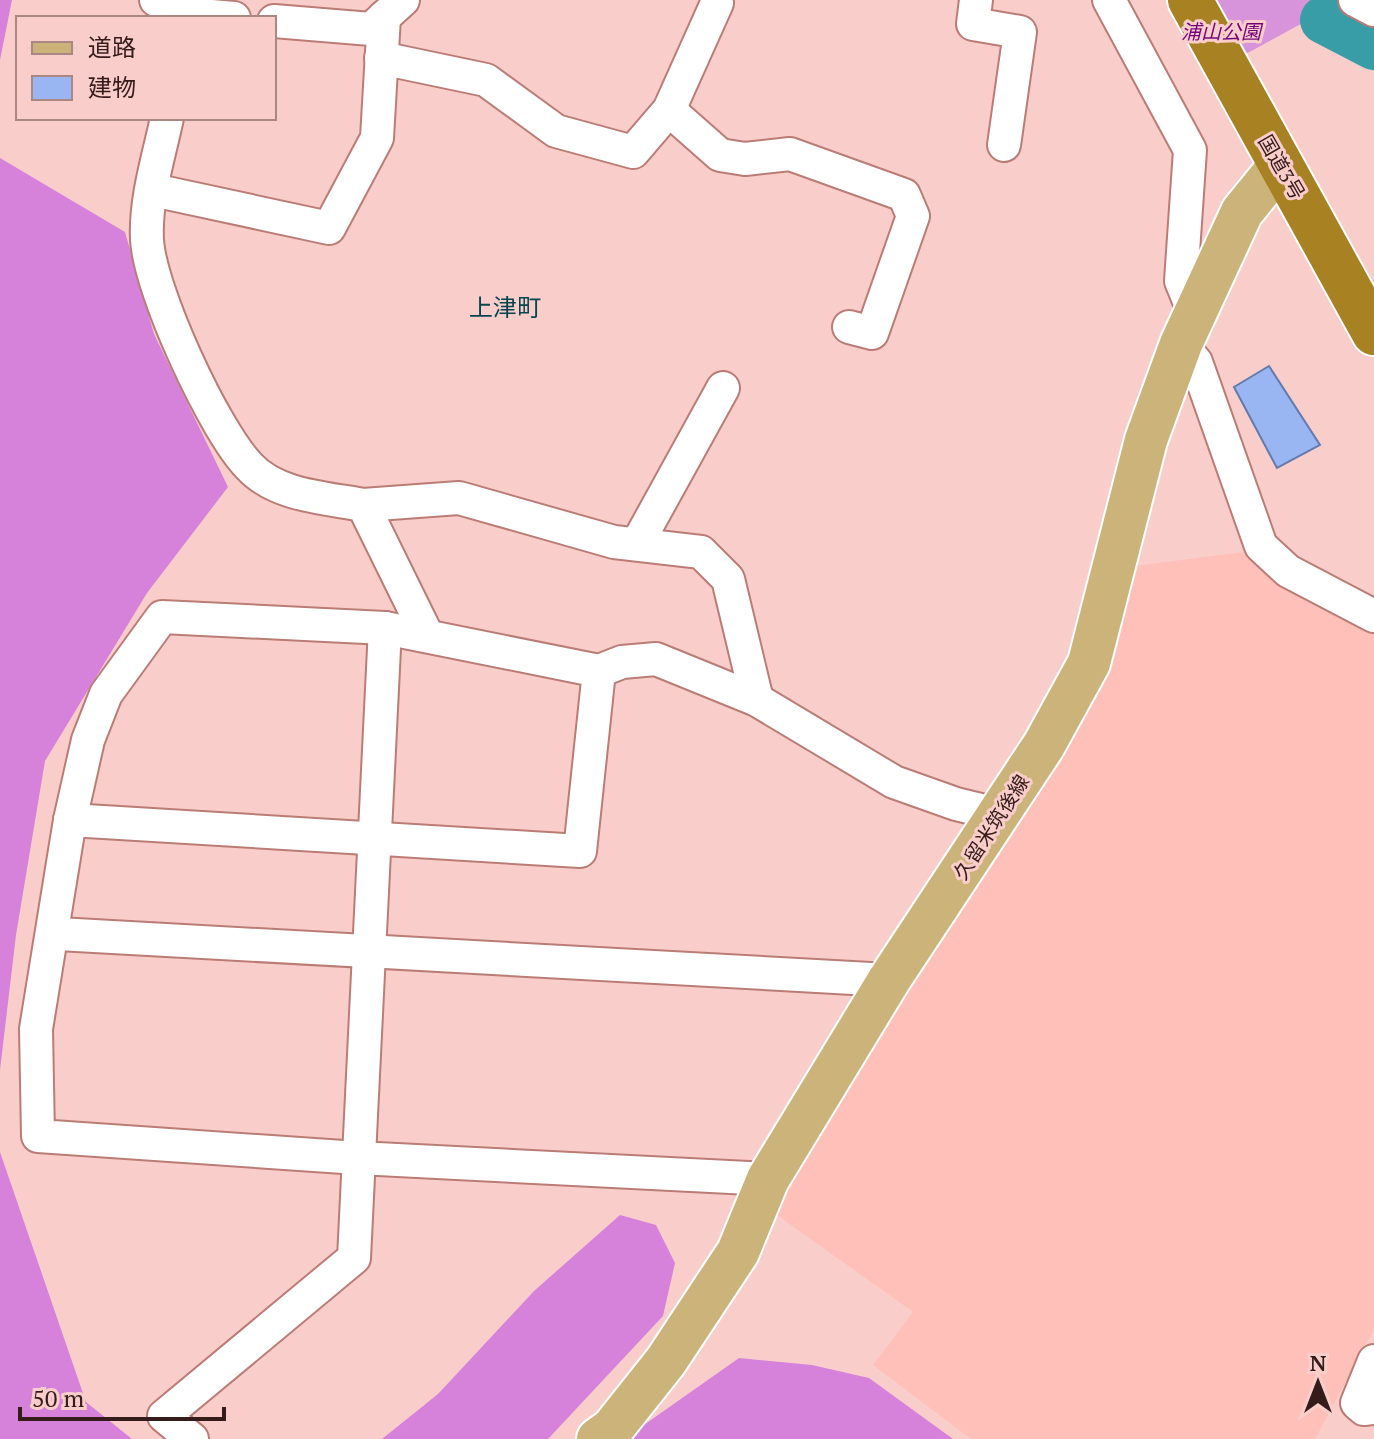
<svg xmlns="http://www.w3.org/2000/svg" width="1374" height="1439" font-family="'PT Serif','Noto Sans JP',serif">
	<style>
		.built { fill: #fec0b9 }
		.green { fill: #d894da }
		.forest { fill: #d682da }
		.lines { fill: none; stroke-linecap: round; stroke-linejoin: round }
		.river { stroke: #399da8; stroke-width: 48 }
		.building { fill: #9ab6f2; stroke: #647aac; stroke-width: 2 }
		.minor-casing { stroke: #bb7c76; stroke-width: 36 }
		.major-casing { stroke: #fff; stroke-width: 46 }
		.highway-casing { stroke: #fff; stroke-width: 48 }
		.minor { stroke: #fff; stroke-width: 32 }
		.major { stroke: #cbb37a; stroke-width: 42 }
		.highway { stroke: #a88122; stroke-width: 44 }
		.labels { text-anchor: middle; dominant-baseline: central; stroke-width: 6; stroke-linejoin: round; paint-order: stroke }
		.park-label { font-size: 20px; font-style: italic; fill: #74037b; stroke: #f9ceca }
		.street-label { font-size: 20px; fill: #351c1a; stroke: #f9ceca }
		.quarter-label { font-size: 24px; fill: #04464d; stroke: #f9ceca }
	</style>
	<rect width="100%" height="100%" fill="#f9ceca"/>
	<!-- built -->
	<path class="built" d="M 1251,551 L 1374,628 L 1374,1329 L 1315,1439 L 971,1439 L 873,1365 L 913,1312 L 774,1213 L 835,1106 L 1057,759 L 1135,566 Z"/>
	<!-- green -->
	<path class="green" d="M 1166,0 L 1345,0 L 1207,75 Z"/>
	<!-- forest -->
	<g class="forest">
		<path d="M 0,0 L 12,0 L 0,60 Z"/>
		<path d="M 0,158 L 125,232 L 154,334 L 228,487 L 147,593 L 45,761 L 16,935 L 0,1070 Z"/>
		<path d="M 0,1152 L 86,1402 L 132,1439 L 0,1439 Z"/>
		<path d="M 620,1215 L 656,1225 L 675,1263 L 663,1316 L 548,1439 L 382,1439 L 438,1394 L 534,1291 Z"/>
		<path d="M 739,1358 L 812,1365 L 869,1378 L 953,1439 L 624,1439 Z"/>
	</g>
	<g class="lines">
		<!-- river -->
		<path class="river" d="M 1324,20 L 1374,46"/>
	</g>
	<!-- building -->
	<path class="building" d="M 1269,366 L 1320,445 L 1277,468 L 1234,387 Z"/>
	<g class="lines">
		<defs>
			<g id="minor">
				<path d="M 156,0 L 189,14 L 234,18"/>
				<path d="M 976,0 L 973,24 L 1020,32 L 1004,145"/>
				<path d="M 1109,0 L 1190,150 L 1181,281 L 1194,313"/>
				<path d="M 1355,0 L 1374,10"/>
				<path d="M 274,21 L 371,29 L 403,0"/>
				<path d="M 381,58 L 486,80 L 556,131 L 633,152 L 669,110 L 717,3"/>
				<path d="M 669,110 L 720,155 L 745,159 L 790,154 L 904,195 L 913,216 L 872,333 L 849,327"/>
				<path d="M 167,118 C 159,156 145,199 147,239 C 149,289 214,430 249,466 C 276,496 327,498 363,505 L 427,635"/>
				<path d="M 153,190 L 329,228 L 377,138 L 384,17"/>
				<path d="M 1181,344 L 1196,362 L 1261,546 L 1288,571 L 1374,616"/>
				<path d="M 363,505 L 459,498 L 614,542 L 701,552 L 728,579 L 757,700"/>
				<path d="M 637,544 L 723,388"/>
				<path d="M 70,820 L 580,851 L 599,671"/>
				<path d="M 58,934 L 889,980"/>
				<path d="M 768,1179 L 358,1158 L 38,1136 L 36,1029 L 70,820 L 88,740 L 106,694 L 162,617 L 385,628 L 599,671 L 622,662 L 656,659 L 757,700 L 894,782 L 956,804 L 1001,815"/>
				<path d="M 1374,1361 L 1357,1403 L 1364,1409 L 1374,1408"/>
				<path d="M 192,1439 L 164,1416 L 354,1258 L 385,628"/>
			</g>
			<path id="major" d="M 598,1439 L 612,1429 L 666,1361 L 738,1252 L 768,1179 L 889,980 L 1044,745 L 1089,663 L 1146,440 L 1181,344 L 1242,212 L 1281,164"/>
			<path id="highway" d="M 1190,0 L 1374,333"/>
		</defs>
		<!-- minor casing -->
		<use href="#minor" class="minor-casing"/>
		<!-- major casing -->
		<use href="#major" class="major-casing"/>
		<!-- highway casing -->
		<use href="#highway" class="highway-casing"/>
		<!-- minor -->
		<use href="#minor" class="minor"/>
		<!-- major -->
		<use href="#major" class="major"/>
		<!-- highway -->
		<use href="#highway" class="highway"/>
	</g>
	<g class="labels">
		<!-- park labels -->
		<g class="park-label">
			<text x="1221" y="31">浦山公園</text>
		</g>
		<!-- street labels -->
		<g class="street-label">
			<text transform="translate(1282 167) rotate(60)">国道3号</text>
			<text transform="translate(991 827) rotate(-57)">久留米筑後線</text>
		</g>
		<!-- quarter labels -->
		<g class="quarter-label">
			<text x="505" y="307">上津町</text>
		</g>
	</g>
	<!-- legend -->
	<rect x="16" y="16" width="260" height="104" fill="#f9ceca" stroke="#ab8784" stroke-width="2"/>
	<rect x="32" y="42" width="40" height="12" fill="#cbb37a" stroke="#ab8784" stroke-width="2"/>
	<text x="88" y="56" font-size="24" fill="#351c1a">道路</text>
	<rect x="32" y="76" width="40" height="24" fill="#9ab6f2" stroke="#ab8784" stroke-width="2"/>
	<text x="88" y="96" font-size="24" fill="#351c1a">建物</text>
	<!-- north arrow -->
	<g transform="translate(1318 1383)" stroke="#f9ceca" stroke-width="6" paint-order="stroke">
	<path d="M0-6L14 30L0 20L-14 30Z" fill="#351c1a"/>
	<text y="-12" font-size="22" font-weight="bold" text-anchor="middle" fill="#351c1a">N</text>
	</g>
	<!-- scale -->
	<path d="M20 1407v12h204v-12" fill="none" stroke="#351c1a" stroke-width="4"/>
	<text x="32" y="1407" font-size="24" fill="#351c1a" stroke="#f9ceca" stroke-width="6" paint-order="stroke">50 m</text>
</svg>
